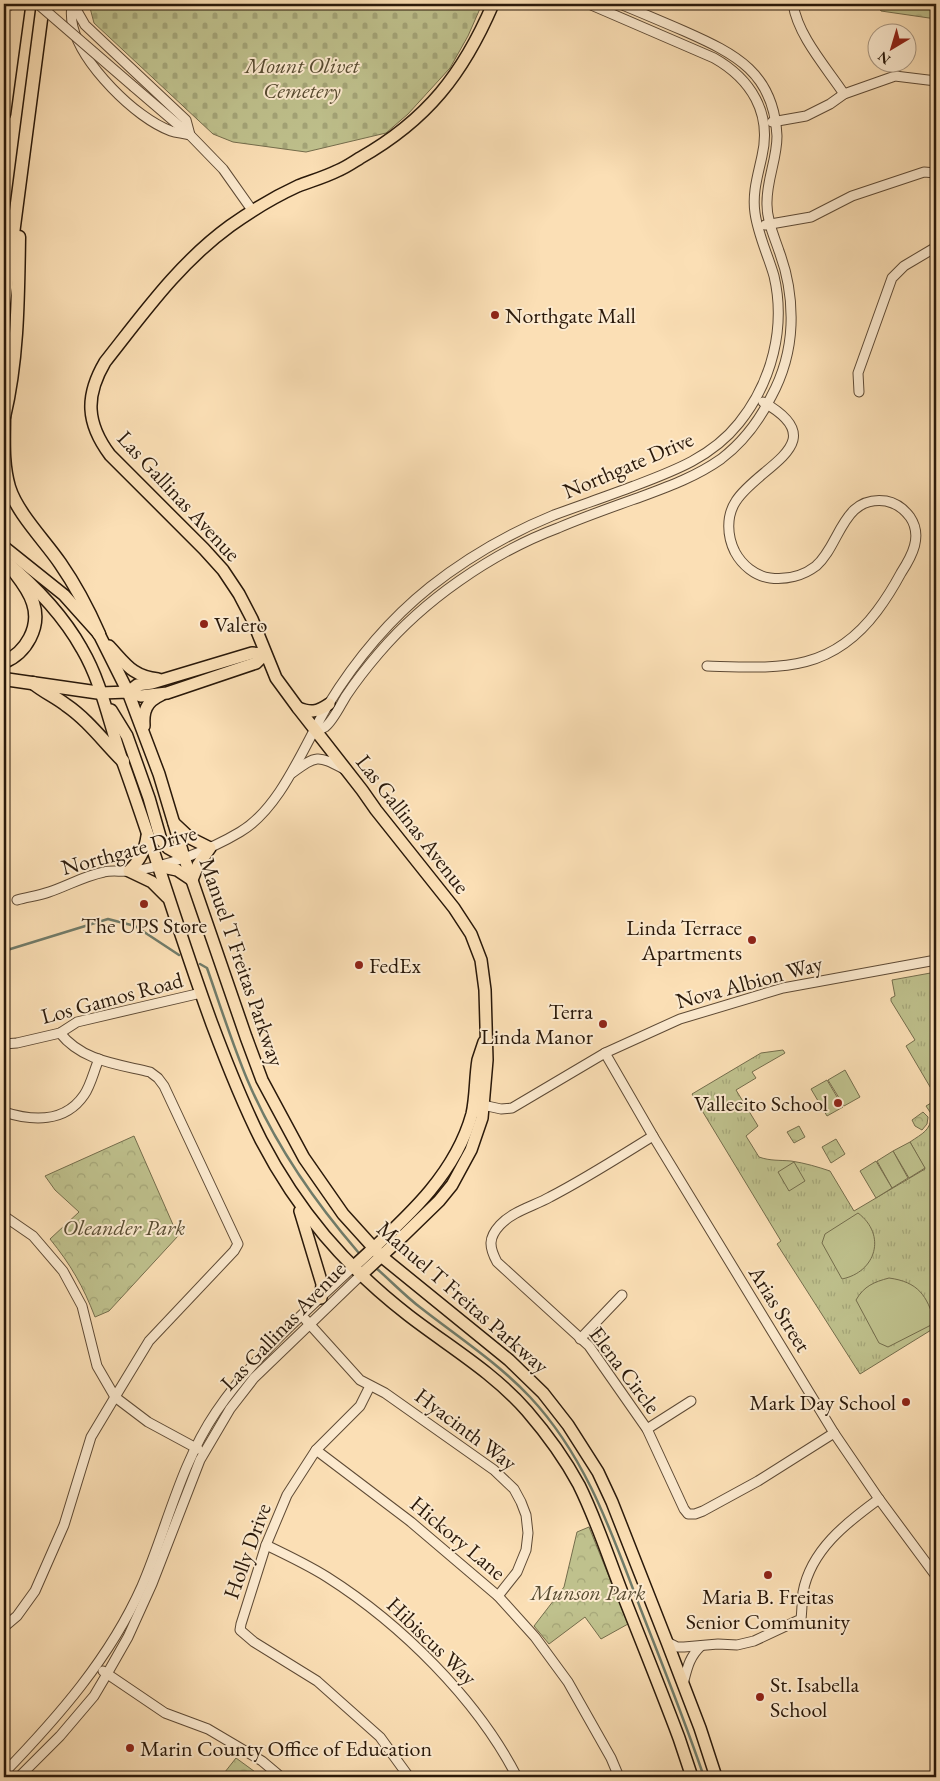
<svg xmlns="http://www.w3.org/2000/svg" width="940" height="1781" font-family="'EB Garamond',serif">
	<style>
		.grass { fill: url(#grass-tufts); stroke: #746d4c }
		.cemetery { fill: url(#cemetery-stones); stroke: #746d4c }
		.park { fill: url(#park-crowns); stroke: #746d4c }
		.pitch { fill: #bfc18d; stroke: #746d4c }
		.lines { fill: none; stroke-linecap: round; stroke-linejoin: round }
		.stream { stroke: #707b69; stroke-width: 2.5 }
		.minor-casing { stroke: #5e4a35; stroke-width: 11 }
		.major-casing { stroke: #2a190a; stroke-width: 14 }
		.highway-casing { stroke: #2a190a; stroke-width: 15 }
		.minor { stroke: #fceacf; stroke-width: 9 }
		.major { stroke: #fbdfb5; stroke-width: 11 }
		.highway { stroke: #fbdfb5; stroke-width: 12 }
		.minor-bridge-casing { stroke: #5e4a35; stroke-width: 11; stroke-linecap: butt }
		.minor-bridge { stroke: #fceacf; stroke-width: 9 }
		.poi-dot { fill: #8f2418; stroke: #fceacf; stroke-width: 2 }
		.labels { text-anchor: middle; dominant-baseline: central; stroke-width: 4; stroke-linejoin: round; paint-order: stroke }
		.park-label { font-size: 22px; font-style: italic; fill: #574b31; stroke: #fceacf }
		.poi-label { font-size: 22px; fill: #2a190a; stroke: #fceacf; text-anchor: start }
		.street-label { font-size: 22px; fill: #2a190a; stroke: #fceacf }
	</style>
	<defs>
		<pattern id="grass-tufts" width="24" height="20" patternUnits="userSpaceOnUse" patternTransform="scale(1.25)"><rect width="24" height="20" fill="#bfc18d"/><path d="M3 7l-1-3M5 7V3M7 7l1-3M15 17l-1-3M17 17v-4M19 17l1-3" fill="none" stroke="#a4a578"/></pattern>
		<pattern id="cemetery-stones" width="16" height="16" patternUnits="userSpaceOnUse" patternTransform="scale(1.25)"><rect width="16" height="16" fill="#bfc18d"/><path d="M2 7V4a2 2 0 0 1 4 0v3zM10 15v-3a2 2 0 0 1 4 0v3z" fill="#a4a578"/></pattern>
		<pattern id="park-crowns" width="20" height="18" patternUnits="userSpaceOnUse" patternTransform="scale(1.25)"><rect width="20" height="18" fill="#bfc18d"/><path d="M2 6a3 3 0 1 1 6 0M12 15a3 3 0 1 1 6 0" fill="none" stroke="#a4a578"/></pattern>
	</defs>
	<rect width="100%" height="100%" fill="#fbdfb5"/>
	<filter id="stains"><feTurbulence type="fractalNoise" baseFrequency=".004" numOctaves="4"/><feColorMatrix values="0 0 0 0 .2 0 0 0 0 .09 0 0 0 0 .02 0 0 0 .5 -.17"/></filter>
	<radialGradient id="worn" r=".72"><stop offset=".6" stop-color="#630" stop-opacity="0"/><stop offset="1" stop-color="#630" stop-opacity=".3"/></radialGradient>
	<!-- grass -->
	<g class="grass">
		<path d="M 936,972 L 936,1097 L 906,1046 L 915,1040 L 891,1001 L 891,998 L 895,996 L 892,980 Z"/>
		<path d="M 783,1050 L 785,1053 L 752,1072 L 756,1078 L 736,1090 L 758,1126 L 746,1136 L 759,1157 C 770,1161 780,1160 791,1161 C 805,1163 818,1167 830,1171 L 854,1211 L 925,1169 L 910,1142 C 923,1133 930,1131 932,1115 L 926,1106 L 936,1100 L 936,1327 L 860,1374 L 777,1244 L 781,1241 L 692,1094 L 761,1053 Z"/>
	</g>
	<!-- cemetery -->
	<path class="cemetery" d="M 89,4 L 482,4 L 468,36 L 450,68 L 408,114 L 386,133 L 306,152 L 233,142 L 213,134 L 94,23 Z"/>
	<!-- park -->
	<g class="park">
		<path d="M 877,4 L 936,4 L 936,19 L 881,11 Z"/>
		<path d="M 923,1112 L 928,1117 L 927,1124 L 922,1130 L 915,1126 L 912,1120 Z"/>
		<path d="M 799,1126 L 805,1137 L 794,1143 L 787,1132 Z"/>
		<path d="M 134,1136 L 178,1236 L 109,1311 L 95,1317 C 83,1286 71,1265 50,1239 L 79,1212 L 55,1190 L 45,1176 Z"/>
		<path d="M 836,1139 L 845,1154 L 831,1163 L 822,1147 Z"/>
		<path d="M 589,1527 L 628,1624 L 601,1639 L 585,1617 L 549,1644 L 534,1626 L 564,1587 L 577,1532 Z"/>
		<path d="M 236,1758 L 262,1777 L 221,1777 Z"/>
	</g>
	<!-- pitch -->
	<g class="pitch">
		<path d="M 845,1070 L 860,1097 L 844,1106 L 828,1080 Z"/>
		<path d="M 827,1080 L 843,1107 L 827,1116 L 811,1089 Z"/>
		<path d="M 910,1142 L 925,1168 L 909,1178 L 893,1151 Z"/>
		<path d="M 893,1151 L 908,1178 L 892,1188 L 877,1161 Z"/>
		<path d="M 876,1161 L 892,1188 L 876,1198 L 860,1171 Z"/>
		<path d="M 794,1162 L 805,1181 L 789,1191 L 778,1172 Z"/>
		<path d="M 858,1213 C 887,1235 876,1272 842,1279 L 822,1243 L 825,1234 Z"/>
		<path d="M 889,1278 C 918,1282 927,1295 935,1323 L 888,1347 L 879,1343 L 856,1300 C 864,1286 874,1282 889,1278 Z"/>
	</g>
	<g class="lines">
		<!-- stream -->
		<g class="stream">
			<path d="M 4,951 L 108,919 L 135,926 L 179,955"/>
			<path d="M 200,964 L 207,968 C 220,1005 232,1043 247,1079 C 274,1143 313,1200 358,1252"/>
			<path d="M 376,1268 C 391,1281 405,1296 421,1308 C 458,1337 498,1363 530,1397 C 587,1458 612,1534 641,1610 C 663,1666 685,1721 704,1777"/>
		</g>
		<defs>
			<g id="minor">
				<path d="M 72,4 C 71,11 71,19 73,27 C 82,64 135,118 171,131 C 177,133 183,133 190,135"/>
				<path d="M 73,4 L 85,25 L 186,120 L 190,135"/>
				<path d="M 793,4 C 798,36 826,67 844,94"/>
				<path d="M 134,87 L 190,135 L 223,169 L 252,210"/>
				<path d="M 772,122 L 806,116 L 830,104 L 844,94 L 895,76 L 936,81"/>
				<path d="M 765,225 L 811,217 L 852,196 L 924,172 L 936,173"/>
				<path d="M 859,392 L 858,373 L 892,278 L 904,266 L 936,247"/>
				<path d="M 707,666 C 777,668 830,674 877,611 C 886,599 894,586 901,573 C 912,556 923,536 910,517 C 904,509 896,503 886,501 C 842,495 841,544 816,566 C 803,576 786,580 770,578 C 755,576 742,565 735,552 C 727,536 726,516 736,501 C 758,466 836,443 763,402"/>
				<path d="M 315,731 C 319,730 322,729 325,727 C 333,721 341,704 346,696 C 356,681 367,667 379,653 C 402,626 429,602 459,581 C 489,560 523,541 558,528 C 586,516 615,506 643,496 C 670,486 697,476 721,459 C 742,443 759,421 771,397 C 783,375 790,350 791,325 C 792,299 788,275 779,251 C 774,236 767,221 767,205 C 766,181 777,160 777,136 C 774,73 736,54 684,31 C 663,22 642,13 620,4"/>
				<path d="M 292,773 C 317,755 317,755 344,769"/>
				<path d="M 17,900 C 27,897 38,896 49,892 C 67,886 84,876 104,872 C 112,870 121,872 130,871 C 164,868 210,850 240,832 C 281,808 304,745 328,705 C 355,661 390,619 430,587 C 468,557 510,533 554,515 C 581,505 608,496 634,486 C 674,471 712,457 739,423 C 772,382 786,327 774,276 C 768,255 758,235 755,213 C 752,193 758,175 762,156 C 772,113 751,79 714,58 L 589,4"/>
				<path d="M 4,1044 L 17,1043 L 60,1033 L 77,1022 L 201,993"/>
				<path d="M 605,1053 L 653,1136 L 834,1433 L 879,1499 L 936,1576"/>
				<path d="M 478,1104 L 501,1109 L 512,1108 L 605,1053 L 680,1019 L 783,988 L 936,960"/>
				<path d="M 4,1112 C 32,1121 65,1123 84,1095 C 91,1085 94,1070 99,1059"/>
				<path d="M 653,1136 C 619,1157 585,1179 550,1197 C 534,1206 513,1211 500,1225 C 488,1238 489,1247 497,1262 L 589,1346 L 647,1429 L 684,1509 L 688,1514 L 695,1514 L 703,1511 L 758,1481 L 834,1433"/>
				<path d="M 4,1216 L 33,1236 L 63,1271 L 82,1306 L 97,1366 L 115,1397 L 148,1422 L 198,1449"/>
				<path d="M 305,1319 L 360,1380 L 385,1393 L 494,1470 L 514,1489 L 521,1502 L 526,1515 L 528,1533 L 526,1550 L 517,1572 L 498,1596"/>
				<path d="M 580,1339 L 622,1295"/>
				<path d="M 370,1386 L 360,1406 L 316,1450 L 287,1495 L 266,1545 L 241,1624 L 240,1630 L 254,1642 L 317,1681 L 380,1737 L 409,1777"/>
				<path d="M 4,1416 L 4,1436"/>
				<path d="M 647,1429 L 691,1401"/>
				<path d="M 316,1450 L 411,1522 L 498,1596 L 535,1637 L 568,1682 L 611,1758 L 619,1777"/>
				<path d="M 266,1545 C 287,1555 308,1565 327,1577 C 401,1624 477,1699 517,1777"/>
				<path d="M 4,1627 L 17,1616 L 35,1591 L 64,1525 L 91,1437 L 115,1397 L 149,1341 L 234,1251 L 238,1244 L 164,1086 L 158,1078 L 150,1072 C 117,1064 82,1061 60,1033"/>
				<path d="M 667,1642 L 677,1647 L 684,1647 L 718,1644 L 737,1645 L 754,1641 L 801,1619 C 802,1611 802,1601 803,1592 C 811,1550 846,1523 879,1499"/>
				<path d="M 103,1671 L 165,1713 L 208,1729 L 262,1761 L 281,1777"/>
				<path d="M 683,1684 C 687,1669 689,1657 701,1646"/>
				<path d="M 4,1773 C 58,1717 110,1658 142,1586 C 167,1528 180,1465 216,1412 C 253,1357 305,1312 353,1267"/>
				<path d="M 19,1777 L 60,1736 L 94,1696 L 107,1674 L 128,1637 L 152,1584 L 200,1460 L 230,1409 L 254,1378 L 361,1275"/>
			</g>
			<g id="major">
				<path d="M 4,547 L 64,595 L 99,634 L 128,692 L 159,774 L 184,857 L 246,1037 L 262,1080 L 304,1158 L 343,1214 L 381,1256 L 509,1360 L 543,1393 L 568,1425 L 598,1472 L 612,1502 L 667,1642 L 700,1728 L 716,1777"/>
				<path d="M 4,560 C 34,585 63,615 82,649 C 102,683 109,723 122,760 C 154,848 180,937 212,1024 C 227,1064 242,1102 261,1140 C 298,1211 345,1266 408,1315 C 448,1346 493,1372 527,1411 C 546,1433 565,1459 579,1485 C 596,1519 609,1559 623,1595 C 642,1643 661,1690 679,1738 L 692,1777"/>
				<path d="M 109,646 C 126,664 132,676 158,679"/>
				<path d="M 128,692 L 137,685 L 152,683 L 252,653 L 265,654"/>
				<path d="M 101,693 L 128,692 L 141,696 L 167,693 L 256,663 L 265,654"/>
				<path d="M 298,708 C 311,713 317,712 329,704"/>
				<path d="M 111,710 L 127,736 L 149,798 L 161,840 L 168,848 L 184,857"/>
				<path d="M 144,726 C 143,711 146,702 161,695"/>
				<path d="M 174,823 L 190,838 L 210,848 L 198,865 L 192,880"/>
				<path d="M 147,836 C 145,851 140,860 129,871 L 152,882 L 167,897"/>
				<path d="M 158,866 L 177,870 L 192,880"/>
				<path d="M 300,1211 L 322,1284 L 321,1298"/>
				<path d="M 353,1267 C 400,1223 454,1179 472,1114 C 476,1096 475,1078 478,1060 C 480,1054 482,1048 484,1042"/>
				<path d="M 361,1275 L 403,1236 L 439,1201 L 452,1185 L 471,1150 L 482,1118 L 487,1060 L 485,990 L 481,960 L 471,934 L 454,908 L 376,810 L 362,790 L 298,708 L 276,678 L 252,619 L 239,594 L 223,570 L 204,549 L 110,455 C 86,423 85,396 105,362 C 143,314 179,263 230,226 C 251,211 274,197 298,186 C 311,181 325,177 337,171 C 345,168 352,163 360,158 C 427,120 463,74 493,4"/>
			</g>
			<g id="highway">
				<path d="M 4,43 L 10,16"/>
				<path d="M 4,114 L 19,4"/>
				<path d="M 4,303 L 43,4"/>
				<path d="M 4,414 C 4,439 2,463 9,487 C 17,513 45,541 60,563 C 76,586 88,609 99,634"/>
				<path d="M 4,417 C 18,359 18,297 19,237"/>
				<path d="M 4,662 C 26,653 41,627 33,603 C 29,589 18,577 10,566"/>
				<path d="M 4,679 L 101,693"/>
				<path d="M 33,683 C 44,692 56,697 66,705 C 88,720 104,742 123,761"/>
			</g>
		</defs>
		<!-- minor casing -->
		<use href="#minor" class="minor-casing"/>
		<!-- major casing -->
		<use href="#major" class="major-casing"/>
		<!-- highway casing -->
		<use href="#highway" class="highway-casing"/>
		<!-- minor -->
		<use href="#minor" class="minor"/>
		<!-- major -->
		<use href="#major" class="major"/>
		<!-- highway -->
		<use href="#highway" class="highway"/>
		<defs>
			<path id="minor-bridge" d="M 38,4 L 134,87"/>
		</defs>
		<!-- minor-bridge casing -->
		<use href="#minor-bridge" class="minor-bridge-casing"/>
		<!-- minor-bridge -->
		<use href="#minor-bridge" class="minor-bridge"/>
	</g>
	<!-- markers -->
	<g class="poi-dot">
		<circle cx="495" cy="315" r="5"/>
		<circle cx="204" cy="624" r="5"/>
		<circle cx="144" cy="904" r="5"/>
		<circle cx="752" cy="940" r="5"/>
		<circle cx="359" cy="965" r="5"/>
		<circle cx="603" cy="1024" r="5"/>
		<circle cx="838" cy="1103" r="5"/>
		<circle cx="906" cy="1402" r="5"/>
		<circle cx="768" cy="1575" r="5"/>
		<circle cx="760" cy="1697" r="5"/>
		<circle cx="130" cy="1748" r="5"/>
	</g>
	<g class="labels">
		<!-- park labels -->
		<g class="park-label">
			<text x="302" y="65">Mount Olivet<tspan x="302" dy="25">Cemetery</tspan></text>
			<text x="124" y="1227">Oleander Park</text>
			<text x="588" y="1592">Munson Park</text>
		</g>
		<!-- poi labels -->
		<g class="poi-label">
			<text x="505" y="315">Northgate Mall</text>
			<text x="214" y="624">Valero</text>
			<text x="144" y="925" text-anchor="middle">The UPS Store</text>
			<text x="742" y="927" text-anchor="end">Linda Terrace<tspan x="742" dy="25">Apartments</tspan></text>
			<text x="369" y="965">FedEx</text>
			<text x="593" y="1011" text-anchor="end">Terra<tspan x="593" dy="25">Linda Manor</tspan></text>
			<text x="828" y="1103" text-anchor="end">Vallecito School</text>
			<text x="896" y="1402" text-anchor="end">Mark Day School</text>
			<text x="768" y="1596" text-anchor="middle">Maria B. Freitas<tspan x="768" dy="25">Senior Community</tspan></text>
			<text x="770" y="1684">St. Isabella<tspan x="770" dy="25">School</tspan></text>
			<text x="140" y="1748">Marin County Office of Education</text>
		</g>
		<!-- street labels -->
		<g class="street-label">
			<text transform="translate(628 465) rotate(-23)">Northgate Drive</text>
			<text transform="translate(179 496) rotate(47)">Las Gallinas Avenue</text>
			<text transform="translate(413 824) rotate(52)">Las Gallinas Avenue</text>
			<text transform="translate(129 850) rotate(-15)">Northgate Drive</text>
			<text transform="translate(242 962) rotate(71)">Manuel T Freitas Parkway</text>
			<text transform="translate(749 982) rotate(-15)">Nova Albion Way</text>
			<text transform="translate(112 998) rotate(-15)">Los Gamos Road</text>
			<text transform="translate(463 1297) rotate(41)">Manuel T Freitas Parkway</text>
			<text transform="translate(780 1309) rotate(58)">Arias Street</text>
			<text transform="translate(283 1326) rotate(-46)">Las Gallinas Avenue</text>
			<text transform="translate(625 1370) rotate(53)">Elena Circle</text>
			<text transform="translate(466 1429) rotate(37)">Hyacinth Way</text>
			<text transform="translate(458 1538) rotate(40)">Hickory Lane</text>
			<text transform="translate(247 1551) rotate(-70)">Holly Drive</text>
			<text transform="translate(432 1641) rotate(44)">Hibiscus Way</text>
		</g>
	</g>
	<!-- margin -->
	<rect width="940" height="1781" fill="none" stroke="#fbdfb5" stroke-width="20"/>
	<rect x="5" y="5" width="930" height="1771" fill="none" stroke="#2a190a" stroke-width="2.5"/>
	<rect x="10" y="10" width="920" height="1761" fill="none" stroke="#2a190a"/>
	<!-- north arrow -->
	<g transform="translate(892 48) rotate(218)"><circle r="24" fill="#fceacf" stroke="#a89680"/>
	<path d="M0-4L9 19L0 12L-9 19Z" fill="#8f2418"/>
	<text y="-8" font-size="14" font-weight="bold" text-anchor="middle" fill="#2a190a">N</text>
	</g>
	<rect width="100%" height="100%" filter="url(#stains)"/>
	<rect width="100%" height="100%" fill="url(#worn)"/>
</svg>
